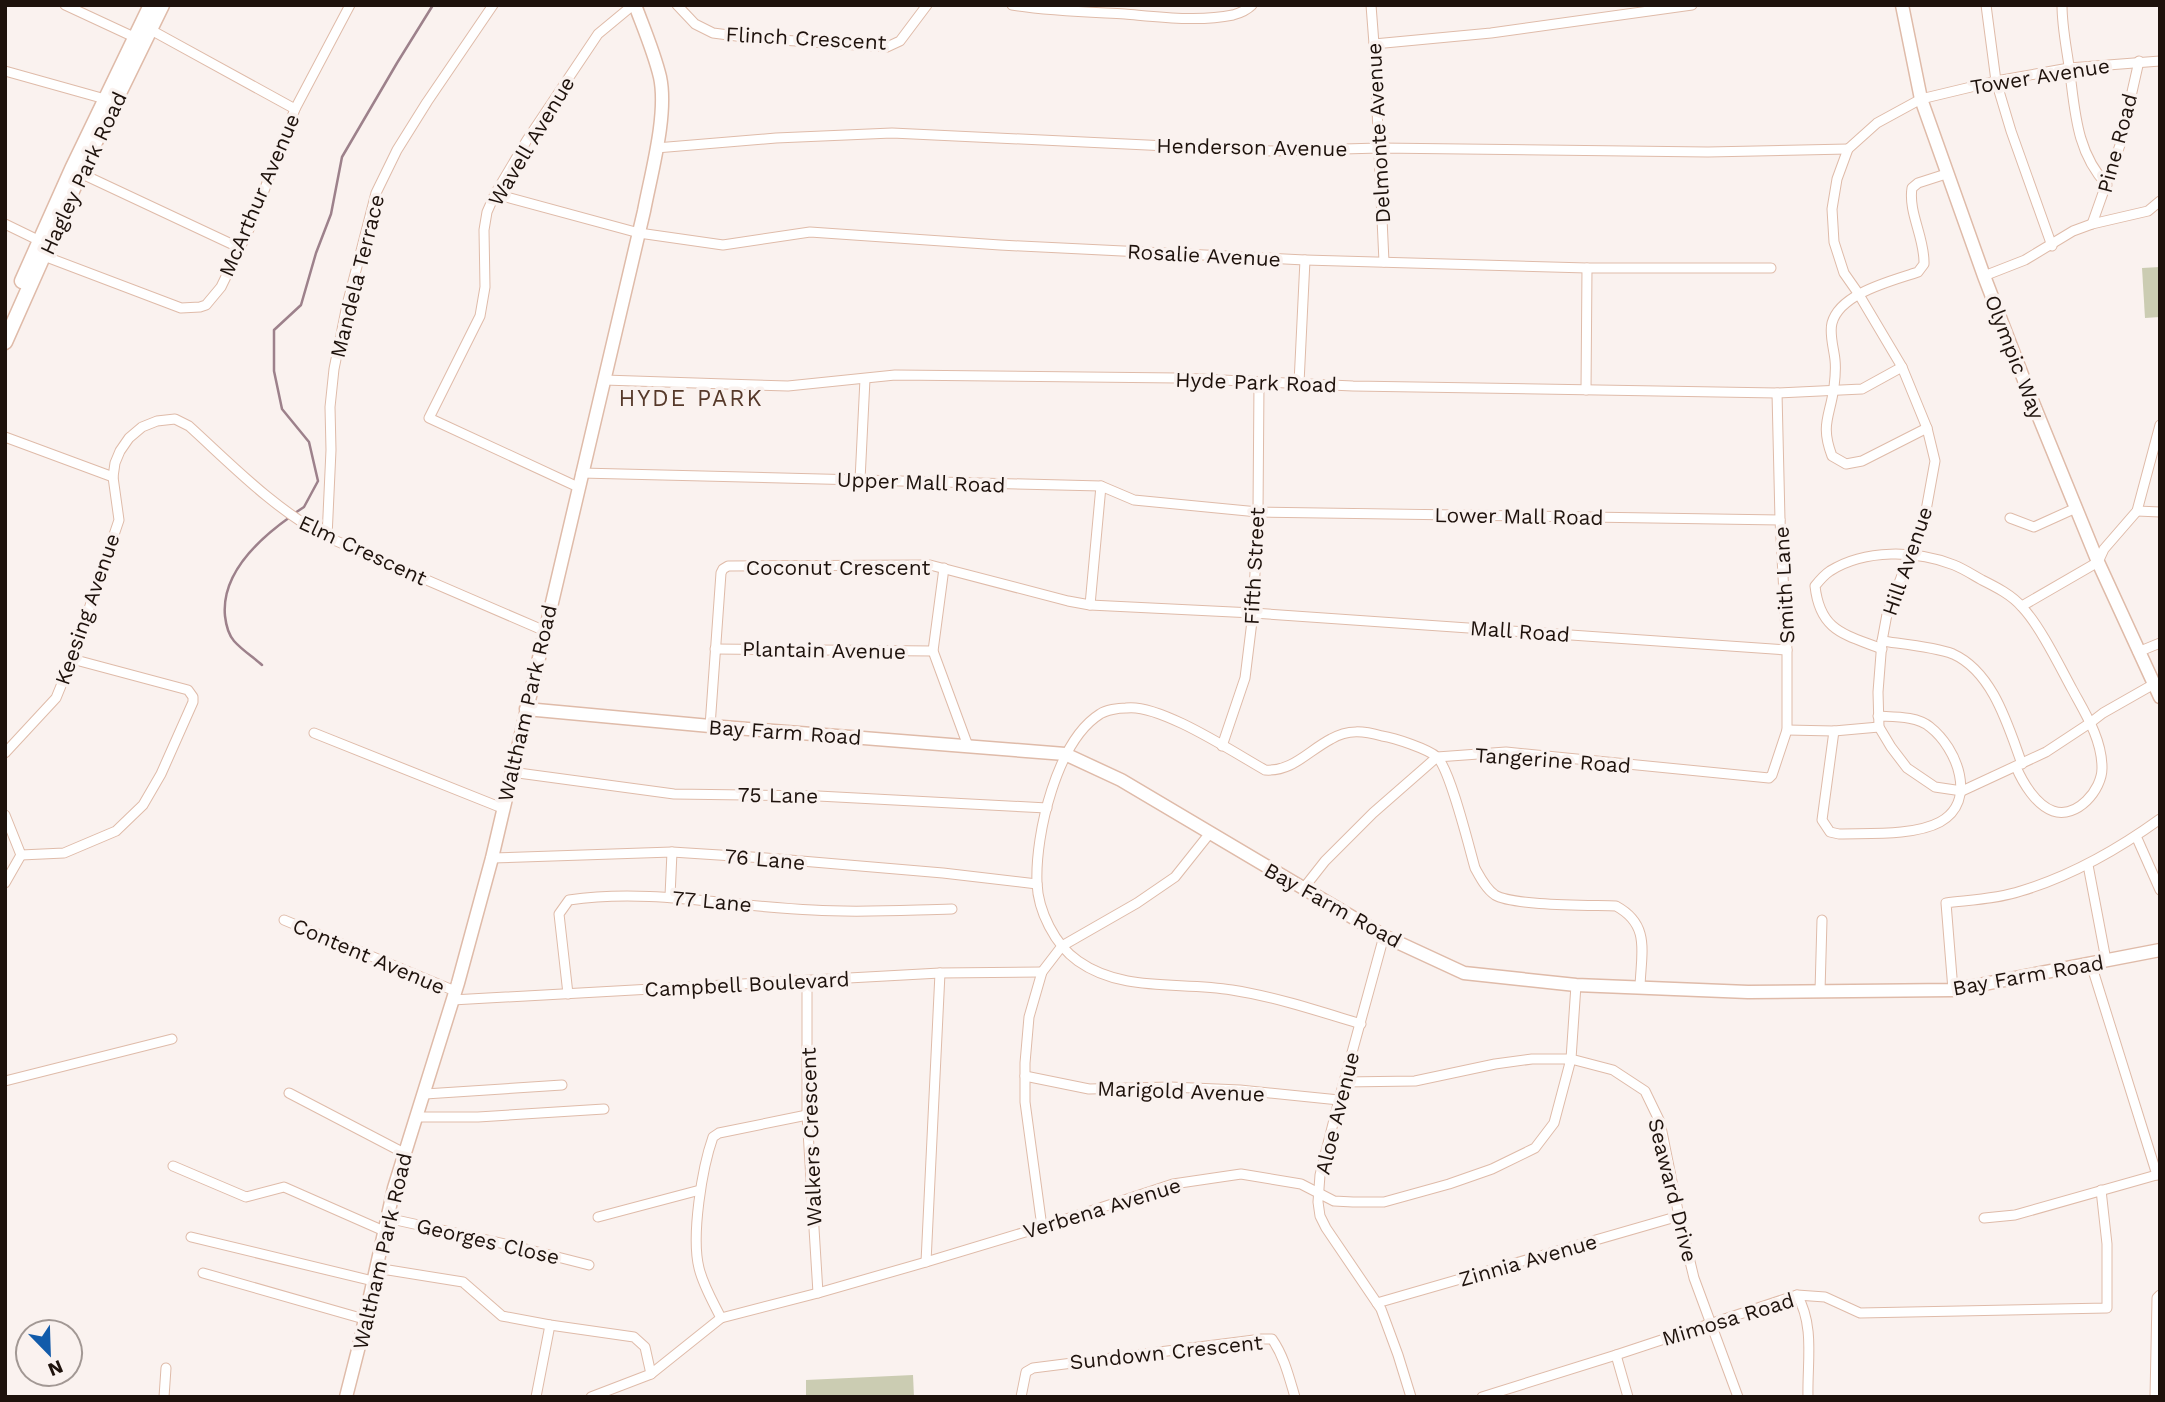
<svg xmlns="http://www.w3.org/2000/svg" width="2165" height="1402" font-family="'Work Sans',sans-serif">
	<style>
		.green { fill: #cbccb2 }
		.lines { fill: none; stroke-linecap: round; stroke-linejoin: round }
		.stream { stroke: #9d818b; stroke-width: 2.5 }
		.street-casing { stroke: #dfbba9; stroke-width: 11 }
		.secondary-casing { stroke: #dfbba9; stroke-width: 15 }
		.primary-casing { stroke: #dfbba9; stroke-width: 17 }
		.street { stroke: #fff; stroke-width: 9 }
		.secondary { stroke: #fff; stroke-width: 12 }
		.primary { stroke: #fff; stroke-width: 14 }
		.labels { text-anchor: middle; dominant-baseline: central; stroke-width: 7; stroke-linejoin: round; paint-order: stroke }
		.street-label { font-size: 21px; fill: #1e120c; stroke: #faf2ef }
		.neighbourhood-label { font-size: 23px; letter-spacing: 2px; fill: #56392a; stroke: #faf2ef }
	</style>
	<rect width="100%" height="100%" fill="#faf2ef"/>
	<!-- green -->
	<g class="green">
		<path d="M 2160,267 L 2160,317 L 2145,318 L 2142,268 Z"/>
		<path d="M 913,1375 L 914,1397 L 806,1397 L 806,1380 Z"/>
	</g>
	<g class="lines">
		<!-- stream -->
		<g class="stream">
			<path d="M 295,513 L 304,507 L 318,481 L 309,442 L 282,409 L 274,371 L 274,330 L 301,305 L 316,253 L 331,214 L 342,157 L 397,63 L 433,5"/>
			<path d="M 262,665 C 253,657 242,650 234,641 C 228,634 226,625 225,616 C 221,574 259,539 290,517"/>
		</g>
		<defs>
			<g id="street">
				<path d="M 65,5 L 136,38"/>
				<path d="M 677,5 L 695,24 L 713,33 L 752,38 L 887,47 L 900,41 L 927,5"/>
				<path d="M 1012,5 C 1050,11 1088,12 1125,14 C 1160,17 1199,22 1233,15 C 1240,13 1247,10 1252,5"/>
				<path d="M 1371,5 L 1374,44 L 1384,262"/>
				<path d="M 1986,5 L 1996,81 L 2011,131 L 2052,246"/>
				<path d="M 2062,5 C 2062,26 2066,45 2069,66 C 2075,108 2075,151 2107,185"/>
				<path d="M 151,30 L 295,109"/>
				<path d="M 1374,44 L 1491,33 L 1692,5"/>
				<path d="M 5,71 L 105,99"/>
				<path d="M 656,148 L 776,138 L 892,133 L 1273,151 L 1379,148 L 1708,152 L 1848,149"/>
				<path d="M 80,173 L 240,248"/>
				<path d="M 495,194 L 639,233 L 723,245 L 810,232 L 1000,245 L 1305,260 L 1587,268 L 1771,268"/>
				<path d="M 5,224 L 40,241"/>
				<path d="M 2092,224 L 2120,145 L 2139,61"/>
				<path d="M 44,256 L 181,308 L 200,307 L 206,305 L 221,287 L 251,225 L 295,109 L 350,5"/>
				<path d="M 1984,276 L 2025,260 L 2073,231 L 2092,224 L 2148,211 L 2160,201"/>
				<path d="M 604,380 L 788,386 L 895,375 L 1178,378 L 1353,386 L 1777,393 L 1862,389 L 1902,367"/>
				<path d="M 1299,383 L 1305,260"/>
				<path d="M 1586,390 L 1587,268"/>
				<path d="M 1927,428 L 1862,461 L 1846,464 L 1832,456 C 1820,424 1830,417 1834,387 C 1835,379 1836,369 1835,360 C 1834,349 1829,334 1832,323 C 1840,293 1892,281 1918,272 L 1924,264 C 1925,238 1908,213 1912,188 L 1918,183 L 1946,174"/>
				<path d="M 5,437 L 113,477"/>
				<path d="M 581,473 L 1101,486 L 1134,500 L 1258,512 L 1780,520"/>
				<path d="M 860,480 L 865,379"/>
				<path d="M 578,487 L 429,418 L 480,316 L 485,287 L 484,230 L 487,212 L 495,194 L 527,140 L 598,34 L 633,5"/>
				<path d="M 2137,511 L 2160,512"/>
				<path d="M 2010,518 L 2034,527 L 2076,508"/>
				<path d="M 327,537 L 331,450 L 330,407 L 334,369 L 347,305 L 376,193 L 397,150 L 427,102 L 493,5"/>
				<path d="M 944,568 L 933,651 L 968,746"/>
				<path d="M 1090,605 L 1101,486"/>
				<path d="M 2022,606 L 2098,562 L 2104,549 L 2137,511 L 2160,425"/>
				<path d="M 1882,641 C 1902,644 1935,647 1953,654 C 1993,672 2008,726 2022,764"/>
				<path d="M 715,649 L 933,651"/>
				<path d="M 1882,649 C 1844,634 1820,631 1815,586 C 1819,581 1824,575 1830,571 C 1865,549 1916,550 1954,565 C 1964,569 1973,575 1982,580 C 1996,587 2012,595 2022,607 C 2040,626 2059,665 2072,689 C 2085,713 2102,739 2102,768 C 2102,790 2077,819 2053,811 C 2036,805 2023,783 2016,767"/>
				<path d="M 2138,652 L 2160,643"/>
				<path d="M 2154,684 L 2103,713 L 2090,723 L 2046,752 L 1962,791 L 1935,787 L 1907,768 L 1891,747 L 1879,727 L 1878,692 L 1882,641 L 1887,614 L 1925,516 L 1935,461 L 1927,428 L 1902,367 L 1858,293 L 1844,273 L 1834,242 L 1832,209 L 1837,179 L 1848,149 L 1877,123 L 1921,99 L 1996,81 L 2069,68 L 2160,61"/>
				<path d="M 710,726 L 721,573 L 723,569 L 728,566 L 930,565 L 1068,601 L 1090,605 L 1253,613 L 1787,650"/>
				<path d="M 1787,730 L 1834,731 L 1879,727"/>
				<path d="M 1834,731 L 1822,820 L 1830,832 L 1839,834 C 1868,833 1914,836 1940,822 C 1978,801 1957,748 1930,727 C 1917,716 1894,717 1878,716"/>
				<path d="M 314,733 L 502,808"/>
				<path d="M 1222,746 L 1245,678 L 1253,613 L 1258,512 L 1259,383"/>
				<path d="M 5,753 L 56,698 L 72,659 L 119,520 L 113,477 L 115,463 L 120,451 L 129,438 L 142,427 L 157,421 L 175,419 L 189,426 C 233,466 274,509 327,537 L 545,631"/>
				<path d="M 511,772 L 674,794 L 818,796 L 1047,808"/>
				<path d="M 5,815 L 21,855 L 64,853 L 116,831 L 143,805 L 161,774 L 193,702 L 193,697 L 188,690 L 72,659"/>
				<path d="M 2136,836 L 2160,890"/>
				<path d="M 492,858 L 672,852 L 766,858 L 943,873 L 1037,884"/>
				<path d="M 2088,865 L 2106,960"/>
				<path d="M 5,883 L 21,855"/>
				<path d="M 1303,889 L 1325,861 L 1373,813 L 1437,757 L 1506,752 L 1769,778 L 1772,775 L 1787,730 L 1787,650 L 1780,520 L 1777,393"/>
				<path d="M 670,896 L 672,852"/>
				<path d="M 284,920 L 455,991"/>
				<path d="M 1384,936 L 1339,1100 L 1320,1175 L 1318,1202 L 1320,1216 L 1326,1228 L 1381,1309 L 1398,1355 L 1411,1397"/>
				<path d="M 2091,964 L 2157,1175"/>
				<path d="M 807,980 L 807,1115 L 818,1293"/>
				<path d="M 1576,985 L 1571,1059 L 1613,1070 L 1645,1091 L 1660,1122 L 1679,1216 L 1694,1278 L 1738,1397"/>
				<path d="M 1953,990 L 1946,903 C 1970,900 1997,899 2021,891 C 2071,876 2117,850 2160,819"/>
				<path d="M 1820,991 L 1822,920"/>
				<path d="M 568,994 L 559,914 L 569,900 C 651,888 731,907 813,910 C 859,913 906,910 952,909"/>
				<path d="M 452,1000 L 940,973 L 1042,972"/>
				<path d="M 1361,1024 C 1318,1011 1276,997 1232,990 C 1180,981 1123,993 1078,961 C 1055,945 1038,911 1037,883 C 1035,834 1057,741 1100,714 C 1106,710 1118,708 1126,708 C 1159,703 1233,752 1265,770 C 1292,772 1308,751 1331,739 C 1348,729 1364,731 1382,736 C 1395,738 1428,749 1437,757 C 1450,769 1469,847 1475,868 C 1480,877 1486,889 1495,895 C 1513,906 1592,905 1616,906 C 1651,925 1641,953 1640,987"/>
				<path d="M 1025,1076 L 1089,1089 L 1170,1087 L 1240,1090 L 1339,1100"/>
				<path d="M 5,1081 L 172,1039"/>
				<path d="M 289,1093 L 404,1153"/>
				<path d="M 425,1094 L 562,1085"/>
				<path d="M 417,1117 L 478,1117 L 604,1109"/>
				<path d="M 173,1166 L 246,1197 L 284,1187 L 384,1231"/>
				<path d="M 598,1217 L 700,1190"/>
				<path d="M 387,1218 L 514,1246 L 589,1265"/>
				<path d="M 1984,1218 L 2015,1215 L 2160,1174"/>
				<path d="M 1042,1227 L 1025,1102 L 1025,1063 L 1029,1017 L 1042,972 L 1062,946 L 1137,903 L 1175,877 L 1210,833"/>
				<path d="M 191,1237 L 373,1281"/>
				<path d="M 926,1262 L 940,973"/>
				<path d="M 376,1268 L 463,1282 L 502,1316 L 550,1325 L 634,1337 L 645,1347 L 651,1374"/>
				<path d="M 203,1273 L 364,1319"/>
				<path d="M 1797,1295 C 1815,1326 1807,1363 1808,1397"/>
				<path d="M 1377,1303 L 1679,1216"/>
				<path d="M 721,1318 C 713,1302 703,1285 699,1268 C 691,1236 702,1168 713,1137 L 719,1133 L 807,1115"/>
				<path d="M 1616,1355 L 1628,1397"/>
				<path d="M 164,1397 L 166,1368"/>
				<path d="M 536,1397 L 550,1325"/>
				<path d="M 591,1397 L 651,1374 L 721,1318 L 818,1293 L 926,1262 L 1042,1227 L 1173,1184 L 1241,1174 L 1301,1184 L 1334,1201 L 1353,1202 L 1384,1202 L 1449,1184 L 1492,1169 L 1535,1148 L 1554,1123 L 1571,1059 L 1532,1059 L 1495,1064 L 1415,1081 L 1344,1082"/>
				<path d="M 1021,1397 L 1026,1372 L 1033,1368 L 1262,1339 L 1272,1339 C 1284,1356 1289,1377 1295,1397"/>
				<path d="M 1482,1397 L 1616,1355 L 1797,1295 L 1825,1297 L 1860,1313 L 2107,1308 L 2107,1244 L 2101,1190"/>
				<path d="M 2155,1397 L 2157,1298 L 2160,1295"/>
			</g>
			<g id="secondary">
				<path d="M 1902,5 L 1921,99 L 1984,276 L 2029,393 L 2098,562 L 2160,697"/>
				<path d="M 526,709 L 710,726 L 1065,754 L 1121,780 L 1384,936 L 1464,973 L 1576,985 L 1748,992 L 1953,990 L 2160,950"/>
				<path d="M 346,1397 L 359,1346 L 394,1188 L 458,983 L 492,858 L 644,211 C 651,174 668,114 660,77 C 654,52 644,29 635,5"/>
			</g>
			<g id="primary">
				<path d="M 22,281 L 72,169 L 151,5"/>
				<path d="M 5,342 L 80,173 L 162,5"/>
			</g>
		</defs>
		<!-- street casing -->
		<use href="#street" class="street-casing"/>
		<!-- secondary casing -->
		<use href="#secondary" class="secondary-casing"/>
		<!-- primary casing -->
		<use href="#primary" class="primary-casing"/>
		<!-- street -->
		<use href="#street" class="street"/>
		<!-- secondary -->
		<use href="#secondary" class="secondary"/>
		<!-- primary -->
		<use href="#primary" class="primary"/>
	</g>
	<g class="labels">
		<!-- street labels -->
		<g class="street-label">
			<text transform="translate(806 38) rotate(3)">Flinch Crescent</text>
			<text transform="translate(2040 76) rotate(-9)">Tower Avenue</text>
			<text transform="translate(1378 133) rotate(-93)">Delmonte Avenue</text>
			<text transform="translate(531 141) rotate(-59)">Wavell Avenue</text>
			<text transform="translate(2117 143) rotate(-75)">Pine Road</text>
			<text transform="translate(1252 147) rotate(1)">Henderson Avenue</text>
			<text transform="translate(83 173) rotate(-65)">Hagley Park Road</text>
			<text transform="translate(259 195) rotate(-67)">McArthur Avenue</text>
			<text transform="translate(1204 255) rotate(3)">Rosalie Avenue</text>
			<text transform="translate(357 276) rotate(-76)">Mandela Terrace</text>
			<text transform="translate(2015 357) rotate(69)">Olympic Way</text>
			<text transform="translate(1256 382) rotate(2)">Hyde Park Road</text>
			<text transform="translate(921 482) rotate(2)">Upper Mall Road</text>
			<text transform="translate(1519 516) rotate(1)">Lower Mall Road</text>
			<text transform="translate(363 550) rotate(25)">Elm Crescent</text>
			<text transform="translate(1907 561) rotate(-71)">Hill Avenue</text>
			<text transform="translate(1254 566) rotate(-87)">Fifth Street</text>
			<text x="838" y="567">Coconut Crescent</text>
			<text transform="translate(1784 585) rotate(-93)">Smith Lane</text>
			<text transform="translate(87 609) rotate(-71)">Keesing Avenue</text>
			<text transform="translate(1520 631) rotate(4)">Mall Road</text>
			<text transform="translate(824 650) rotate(1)">Plantain Avenue</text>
			<text transform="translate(527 703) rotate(-77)">Waltham Park Road</text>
			<text transform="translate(785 732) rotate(4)">Bay Farm Road</text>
			<text transform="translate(1553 760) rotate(4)">Tangerine Road</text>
			<text transform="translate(778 795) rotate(1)">75 Lane</text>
			<text transform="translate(765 859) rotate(5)">76 Lane</text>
			<text transform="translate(712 901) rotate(5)">77 Lane</text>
			<text transform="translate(1333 905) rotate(29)">Bay Farm Road</text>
			<text transform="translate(369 956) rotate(23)">Content Avenue</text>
			<text transform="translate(2028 975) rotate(-10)">Bay Farm Road</text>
			<text transform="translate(747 984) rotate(-3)">Campbell Boulevard</text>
			<text transform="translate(1181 1091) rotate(2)">Marigold Avenue</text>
			<text transform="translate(1337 1113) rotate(-76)">Aloe Avenue</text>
			<text transform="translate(811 1137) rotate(-92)">Walkers Crescent</text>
			<text transform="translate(1673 1190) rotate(76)">Seaward Drive</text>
			<text transform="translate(1102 1208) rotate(-17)">Verbena Avenue</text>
			<text transform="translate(488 1241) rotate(13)">Georges Close</text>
			<text transform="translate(382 1251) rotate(-77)">Waltham Park Road</text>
			<text transform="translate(1528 1260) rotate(-16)">Zinnia Avenue</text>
			<text transform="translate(1728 1319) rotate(-17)">Mimosa Road</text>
			<text transform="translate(1166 1352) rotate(-6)">Sundown Crescent</text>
		</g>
		<!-- neighbourhood labels -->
		<g class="neighbourhood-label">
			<text x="691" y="398">HYDE PARK</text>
		</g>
	</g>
	<!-- border -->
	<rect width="2165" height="1402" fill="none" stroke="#1e120c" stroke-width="14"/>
	<!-- north arrow -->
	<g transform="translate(49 1353) rotate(157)"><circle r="33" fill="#faf2ef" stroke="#a29894" stroke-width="2"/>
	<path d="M0-5L12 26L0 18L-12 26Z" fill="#125baa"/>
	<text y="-10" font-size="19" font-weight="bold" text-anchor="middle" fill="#1e120c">N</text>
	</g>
</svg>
